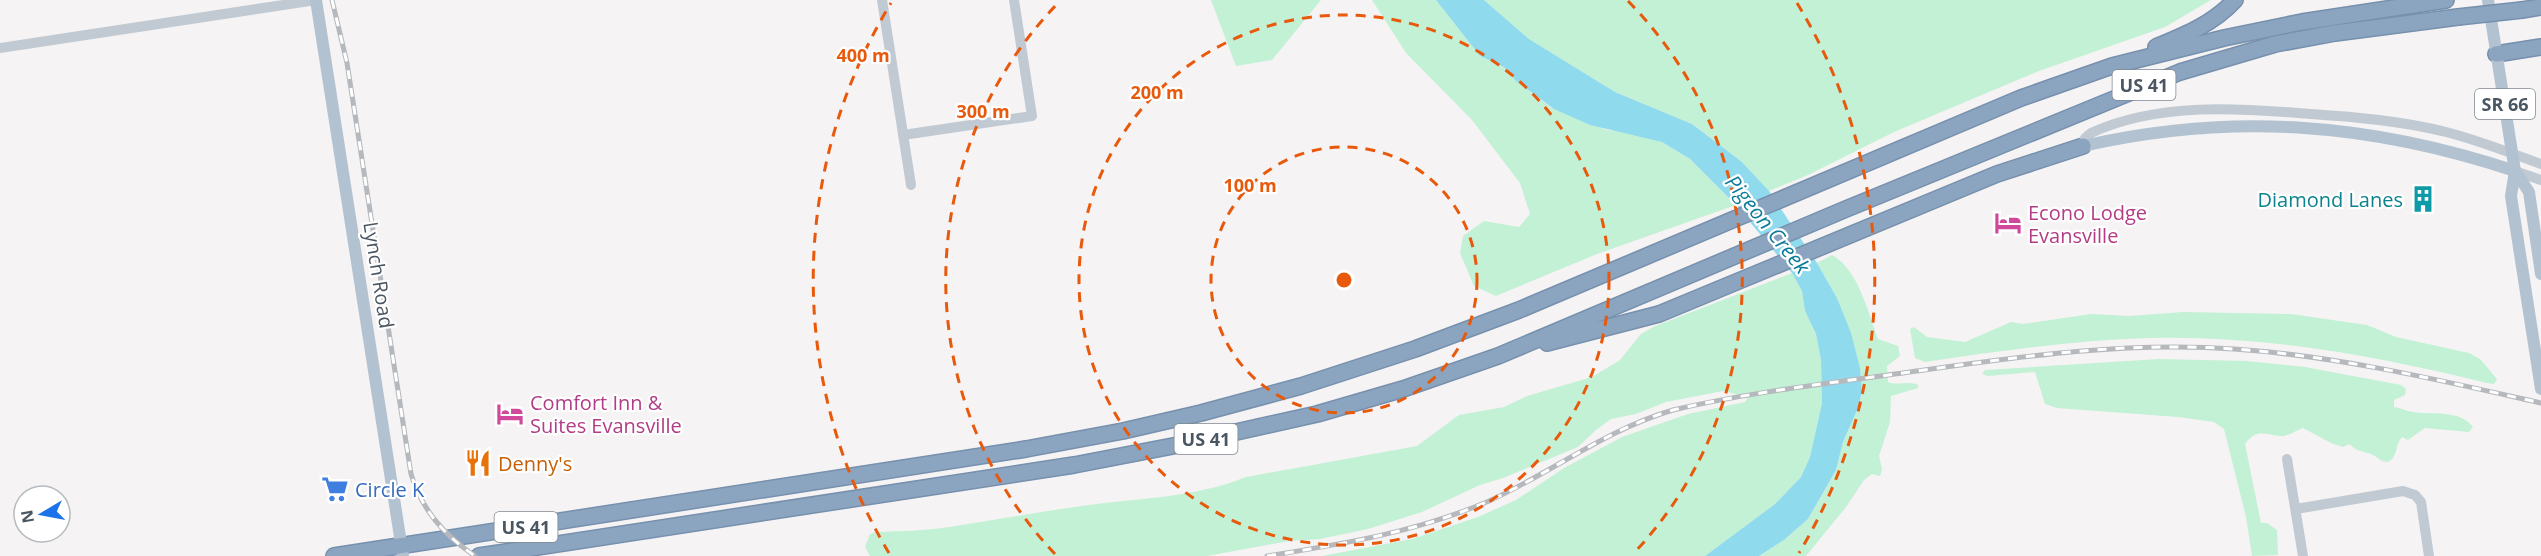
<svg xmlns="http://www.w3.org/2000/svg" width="2541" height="556" font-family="'Open Sans',sans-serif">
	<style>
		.green { fill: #c3f1d5 }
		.water { fill: #90daee }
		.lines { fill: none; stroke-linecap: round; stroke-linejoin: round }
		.highway-casing { stroke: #7690ad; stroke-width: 18 }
		.minor { stroke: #c1cad2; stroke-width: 10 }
		.major { stroke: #b3c2d1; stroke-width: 12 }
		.highway { stroke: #8ba5c1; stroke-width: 15 }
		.rail-casing { stroke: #b5b8bd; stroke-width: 5 }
		.rail { stroke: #fff; stroke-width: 3; stroke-dasharray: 9; stroke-linecap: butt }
		.highway-bridge-casing { stroke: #7690ad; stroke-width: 18; stroke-linecap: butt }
		.highway-bridge { stroke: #8ba5c1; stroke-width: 15 }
		.ring { fill: none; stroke: #e8590c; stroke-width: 3; stroke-dasharray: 10 8 }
		.labels { text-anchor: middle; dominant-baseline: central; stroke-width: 4.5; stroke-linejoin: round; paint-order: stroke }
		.shield { fill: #fff; stroke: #808990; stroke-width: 1.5 }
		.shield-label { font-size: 18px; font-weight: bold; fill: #4a5661 }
		.culture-label { font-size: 20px; fill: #0d838f; stroke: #fff; text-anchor: end }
		.hotel-label { font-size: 20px; fill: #b23c85; stroke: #fff; text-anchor: start }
		.street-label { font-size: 20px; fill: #4a5661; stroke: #fff }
		.food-label { font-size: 20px; fill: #c56008; stroke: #fff; text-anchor: start }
		.shop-label { font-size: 20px; fill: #366cbe; stroke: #fff; text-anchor: start }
		.water-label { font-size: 21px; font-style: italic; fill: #0c7c9b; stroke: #fff }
		.centre { fill: #e8590c; stroke: #fff; stroke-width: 3 }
		.ring-label { font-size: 18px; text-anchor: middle; font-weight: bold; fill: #e8590c; stroke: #fff; stroke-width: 4.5; stroke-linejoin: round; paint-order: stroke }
	</style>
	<rect width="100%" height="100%" fill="#f5f3f3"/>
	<!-- green -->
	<g class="green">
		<path d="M 1211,0 L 1321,0 L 1272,60 L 1236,66 Z"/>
		<path d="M 1372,0 L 1436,0 L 1480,56 L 1504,67 L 1533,95 L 1554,109 L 1607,130 L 1630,133 L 1662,142 L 1690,159 L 1736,205 L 1597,254 L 1496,296 L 1474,286 L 1460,253 L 1463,236 L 1484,221 L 1519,227 L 1530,214 L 1520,183 L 1472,120 L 1406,53 Z"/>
		<path d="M 1484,0 L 2211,0 L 2165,27 L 2039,71 L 1894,132 L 1808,175 L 1769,191 L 1742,162 L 1692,124 L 1615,92 L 1529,39 Z"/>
		<path d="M 1832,255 C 1858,269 1868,312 1878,339 L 1898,346 L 1900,356 L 1887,366 L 1888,382 C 1899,386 1909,380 1918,385 L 1918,388 L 1891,396 L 1890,422 L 1879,456 L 1882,469 L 1880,476 L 1872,474 L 1864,480 L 1846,507 L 1806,556 L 1759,556 L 1784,540 L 1808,519 L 1836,470 L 1843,442 L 1858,408 L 1862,391 L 1860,368 L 1837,298 L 1817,263 Z"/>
		<path d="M 1792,273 L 1802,291 L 1805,311 L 1816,334 L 1821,360 L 1822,403 L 1810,457 L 1801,477 L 1775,504 L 1705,556 L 1322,556 L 1412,539 L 1478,517 L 1516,500 L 1564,468 L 1622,437 L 1688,414 L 1745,402 L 1748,397 L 1723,391 L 1666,402 L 1636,414 L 1611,419 L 1596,430 L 1578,447 L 1503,478 L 1480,485 L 1422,512 L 1368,529 L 1320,539 L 1289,541 L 1207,556 L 870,556 L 865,547 L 870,534 L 876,532 C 900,531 925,531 949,527 C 996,520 1042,511 1089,505 C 1142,498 1197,497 1246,477 L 1417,446 L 1459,415 L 1504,407 L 1527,396 L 1592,377 L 1620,360 L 1641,334 L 1653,327 Z"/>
		<path d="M 2183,312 L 2291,314 L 2367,325 L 2396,337 L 2469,353 L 2480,359 L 2497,379 L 2494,384 L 2487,383 C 2377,356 2264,335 2150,338 C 2075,340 1999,351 1925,362 L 1915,358 L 1910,329 L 1914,327 L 1927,337 L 1965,342 L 2011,322 L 2023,324 L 2091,314 L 2129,316 Z"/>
		<path d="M 2159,359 L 2247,361 L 2305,367 L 2401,385 L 2406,389 L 2405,395 L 2394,400 L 2394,407 C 2400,408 2407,411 2413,412 C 2432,415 2460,409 2473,427 L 2469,432 L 2425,428 L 2408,440 L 2402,437 C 2394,446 2399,456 2388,462 C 2380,462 2378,457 2371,454 C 2361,451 2357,451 2349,444 L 2343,447 L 2331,443 L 2303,428 C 2297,430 2287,437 2280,436 C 2265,435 2257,428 2245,444 L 2261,523 L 2267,523 L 2277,530 L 2278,555 L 2252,556 L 2246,517 L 2224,429 L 2214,422 L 2178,417 L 2057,408 L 2045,404 L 2035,372 L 1988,376 L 1982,374 L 1985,370 Z"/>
	</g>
	<!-- water -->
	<path class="water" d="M 1436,0 L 1484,0 L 1529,39 L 1615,92 L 1692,124 L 1742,162 L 1769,191 L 1817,263 L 1837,298 L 1851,333 L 1860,368 L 1862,391 L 1858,408 L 1843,442 L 1836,470 L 1808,519 L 1784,540 L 1759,556 L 1705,556 L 1775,504 L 1801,477 L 1810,457 L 1822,403 L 1821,360 L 1816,334 L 1805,311 L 1802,291 L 1792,273 L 1736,205 L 1690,159 L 1662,142 L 1590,125 L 1554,109 L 1516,81 L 1504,67 L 1480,56 Z"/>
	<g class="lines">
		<defs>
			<g id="highway">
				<path d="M 2522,10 L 2541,7"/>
				<path d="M 2156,47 C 2185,35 2213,24 2235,0"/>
				<path d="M 2496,54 L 2541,47"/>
				<path d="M 1547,343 L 1659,314 L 1997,174 L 2083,146"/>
				<path d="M 334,556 L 1026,449 L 1123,431 L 1201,413 L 1301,386 L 1415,349 L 1519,310 L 2021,98 L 2112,66 L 2224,38 L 2302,22 L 2446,0"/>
				<path d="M 479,556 L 1074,465 L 1178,445 L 1317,414 L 1403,389 L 1498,356 L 1846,209 L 2180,72 L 2275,44 L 2335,33 L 2458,17"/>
			</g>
		</defs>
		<!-- highway casing -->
		<use href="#highway" class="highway-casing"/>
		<!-- minor -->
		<g class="minor">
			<path d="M 882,0 L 911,185"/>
			<path d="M 0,48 L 316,0"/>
			<path d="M 903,135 L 1032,116 L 1014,0"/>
			<path d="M 2083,146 L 2085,138 L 2091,133 C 2158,102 2239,108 2311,114 C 2356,117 2402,121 2446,132 C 2478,140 2510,153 2541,164"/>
			<path d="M 2515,171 L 2541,180"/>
			<path d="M 2287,459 L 2303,556"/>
			<path d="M 2296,509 L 2403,491 L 2415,495 L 2421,502 L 2429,556"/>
		</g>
		<!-- major -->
		<g class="major">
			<path d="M 316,0 L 403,556"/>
			<path d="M 2488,0 L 2515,171 L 2511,196 L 2541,389"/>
			<path d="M 2083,146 C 2233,112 2370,123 2515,171"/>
			<path d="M 2515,171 L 2529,192 L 2541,274"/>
		</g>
		<!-- highway -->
		<use href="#highway" class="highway"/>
		<defs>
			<g id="rail">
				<path d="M 332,0 L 347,63 L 411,474 C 422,510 444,535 475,556"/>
				<path d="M 1267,556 C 1343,544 1417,532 1489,501 C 1553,472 1605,430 1673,410 C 1750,392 1831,383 1910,372 C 2018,357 2124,341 2234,349 C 2338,356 2439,380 2541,403"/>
			</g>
		</defs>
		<!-- rail casing -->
		<use href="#rail" class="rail-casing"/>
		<!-- rail -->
		<use href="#rail" class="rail"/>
		<defs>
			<path id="highway-bridge" d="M 2458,17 L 2522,10"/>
		</defs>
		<!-- highway-bridge casing -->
		<use href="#highway-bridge" class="highway-bridge-casing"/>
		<!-- highway-bridge -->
		<use href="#highway-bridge" class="highway-bridge"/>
	</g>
	<!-- distance rings -->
	<g class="ring">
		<circle cx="1344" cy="280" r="133"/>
		<circle cx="1344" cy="280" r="265"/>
		<path d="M1055 554A398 398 0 0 1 1060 1M1628 1A398 398 0 0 1 1633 554"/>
		<path d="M889 553A531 531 0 0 1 891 3M1797 3A531 531 0 0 1 1799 553"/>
	</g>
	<!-- icons -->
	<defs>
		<symbol id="building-bare" viewBox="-9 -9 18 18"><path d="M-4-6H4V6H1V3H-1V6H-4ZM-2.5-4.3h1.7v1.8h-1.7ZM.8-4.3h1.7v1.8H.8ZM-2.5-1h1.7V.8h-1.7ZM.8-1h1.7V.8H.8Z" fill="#0f9aa8" stroke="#fff" stroke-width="2.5" paint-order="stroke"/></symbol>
		<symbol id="hotel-bare" viewBox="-9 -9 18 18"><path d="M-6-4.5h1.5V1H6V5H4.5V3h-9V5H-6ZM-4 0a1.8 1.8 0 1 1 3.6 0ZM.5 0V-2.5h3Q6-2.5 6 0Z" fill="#d1479c" stroke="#fff" stroke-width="2.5" paint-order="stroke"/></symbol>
		<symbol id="restaurant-bare" viewBox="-9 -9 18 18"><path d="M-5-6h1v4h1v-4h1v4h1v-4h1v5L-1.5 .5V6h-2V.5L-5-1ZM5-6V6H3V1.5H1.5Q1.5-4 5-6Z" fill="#e8710a" stroke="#fff" stroke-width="2.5" paint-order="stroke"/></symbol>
		<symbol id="supermarket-bare" viewBox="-9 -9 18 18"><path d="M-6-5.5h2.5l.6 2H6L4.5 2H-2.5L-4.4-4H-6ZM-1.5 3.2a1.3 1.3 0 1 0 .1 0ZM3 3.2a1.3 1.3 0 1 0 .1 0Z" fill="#3f7fe0" stroke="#fff" stroke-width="2.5" paint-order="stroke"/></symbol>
	</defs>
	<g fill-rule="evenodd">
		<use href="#building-bare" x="2404" y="180" width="38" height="38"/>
		<use href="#hotel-bare" x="1989" y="204" width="38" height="38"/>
		<use href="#hotel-bare" x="491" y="395" width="38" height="38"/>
		<use href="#restaurant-bare" x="459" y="444" width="38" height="38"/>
		<use href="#supermarket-bare" x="316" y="470" width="38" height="38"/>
	</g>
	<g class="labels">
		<!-- shield labels -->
		<g class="shield">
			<rect x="2112.5" y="70" width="63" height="30" rx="4.5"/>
			<rect x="2475" y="89" width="60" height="30" rx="4.5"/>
			<rect x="1174.5" y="424" width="63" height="30" rx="4.5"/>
			<rect x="494.5" y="512" width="63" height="30" rx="4.5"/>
		</g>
		<g class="shield-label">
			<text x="2144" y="85">US 41</text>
			<text x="2505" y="104">SR 66</text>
			<text x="1206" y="439">US 41</text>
			<text x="526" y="527">US 41</text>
		</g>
		<!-- culture labels -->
		<g class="culture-label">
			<text x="2403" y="199">Diamond Lanes</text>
		</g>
		<!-- hotel labels -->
		<g class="hotel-label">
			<text x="2028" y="212">Econo Lodge<tspan x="2028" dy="23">Evansville</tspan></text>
			<text x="530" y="402">Comfort Inn &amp;<tspan x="530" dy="23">Suites Evansville</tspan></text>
		</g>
		<!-- street labels -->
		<g class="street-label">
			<text transform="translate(379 275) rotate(81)">Lynch Road</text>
		</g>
		<!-- food labels -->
		<g class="food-label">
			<text x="498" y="463">Denny's</text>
		</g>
		<!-- shop labels -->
		<g class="shop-label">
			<text x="355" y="489">Circle K</text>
		</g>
		<!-- water labels -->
		<g class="water-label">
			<text transform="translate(1768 224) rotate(51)">Pigeon Creek</text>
		</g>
	</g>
	<circle cx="1344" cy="280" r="9" class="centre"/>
	<g class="ring-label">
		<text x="863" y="62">400 m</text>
		<text x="1157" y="99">200 m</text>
		<text x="983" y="118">300 m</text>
		<text x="1250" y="192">100 m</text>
	</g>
	<!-- north arrow -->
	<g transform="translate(42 514) rotate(260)"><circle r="28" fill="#ffffff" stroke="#b7bbc0" stroke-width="1.5"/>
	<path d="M0-4.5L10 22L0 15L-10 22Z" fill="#1a73e8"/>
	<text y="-9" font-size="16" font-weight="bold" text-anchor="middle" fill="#4a5661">N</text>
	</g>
</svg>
